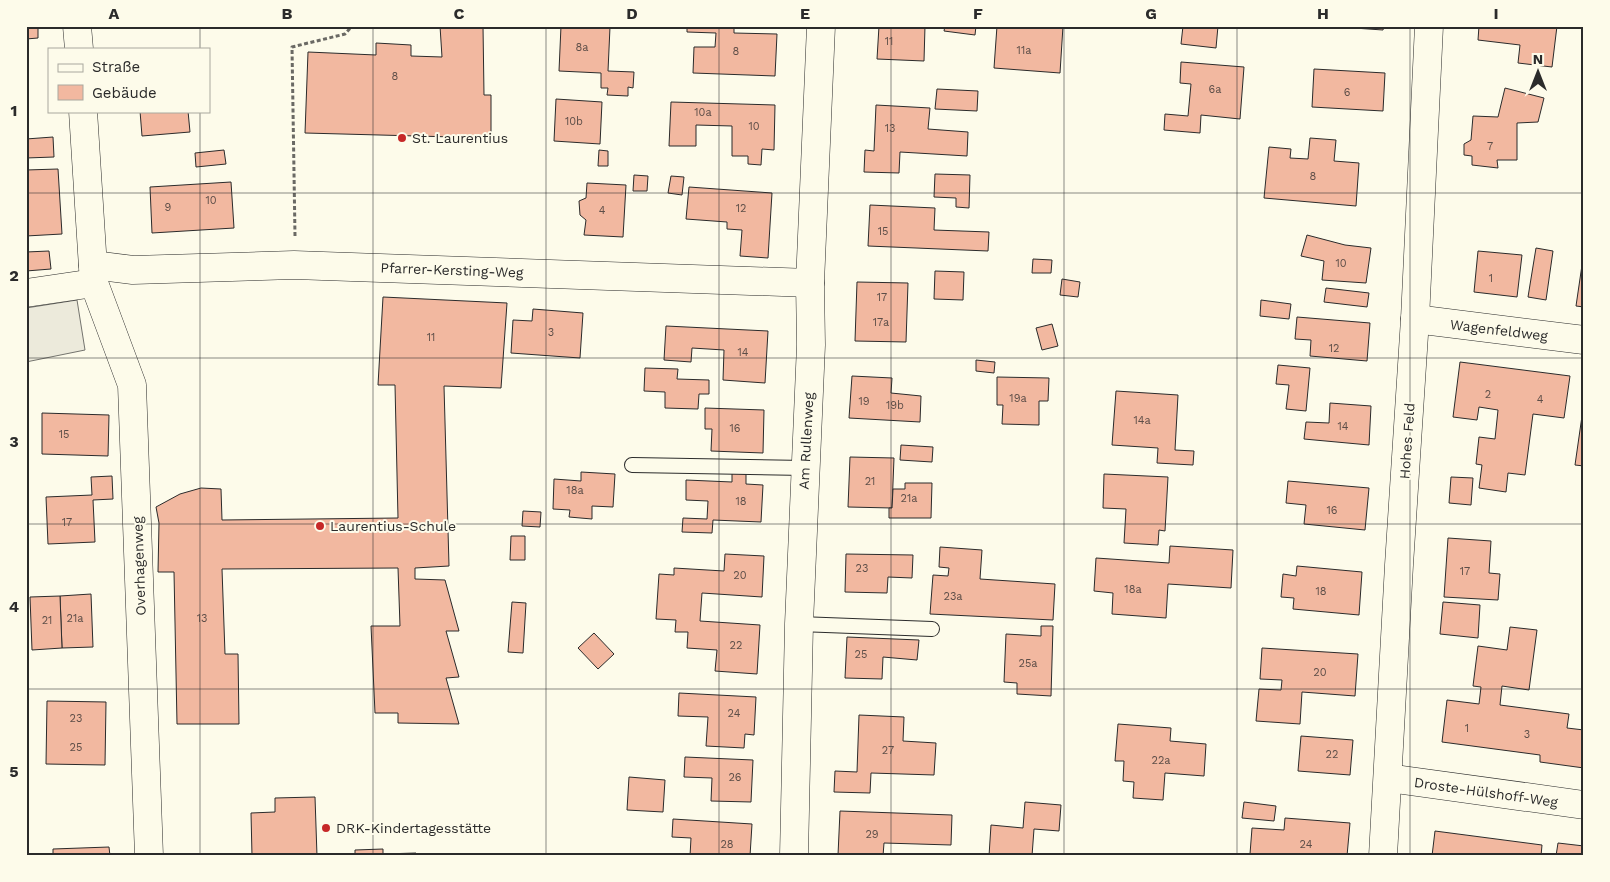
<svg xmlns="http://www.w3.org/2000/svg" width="1610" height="882" font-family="'Work Sans',sans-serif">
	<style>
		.parking { fill: #eceadb; stroke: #74746e }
		.building { fill: #f2b8a0; stroke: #2b2b2b }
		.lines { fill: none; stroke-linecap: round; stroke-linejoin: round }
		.service-casing { stroke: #2b2b2b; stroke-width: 16 }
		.minor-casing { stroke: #2b2b2b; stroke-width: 29 }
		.path { stroke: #6a6964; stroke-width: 3; stroke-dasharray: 4 2.5; stroke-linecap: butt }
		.service { stroke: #fdfbea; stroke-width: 14 }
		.minor { stroke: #fdfbea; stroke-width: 28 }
		.grid { fill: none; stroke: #2b2b2b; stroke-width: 1; stroke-opacity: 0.55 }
		.poi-dot { fill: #c62828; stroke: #fdfbea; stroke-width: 2 }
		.labels { text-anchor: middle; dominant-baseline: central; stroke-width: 4; stroke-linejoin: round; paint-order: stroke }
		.number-label { font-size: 11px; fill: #5d4e48 }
		.poi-label { font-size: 14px; fill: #2b2b2b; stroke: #fdfbea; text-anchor: start }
		.street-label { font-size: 14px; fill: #2b2b2b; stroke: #fdfbea }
		.neatline { fill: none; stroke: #2b2b2b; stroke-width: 2 }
		.grid-label { font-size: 16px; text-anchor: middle; font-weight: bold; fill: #2b2b2b }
	</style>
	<rect width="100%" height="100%" fill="#fdfbea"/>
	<!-- parking -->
	<path class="parking" d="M 77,300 L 85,350 L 26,362 L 26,308 Z"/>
	<!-- building -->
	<g class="building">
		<path d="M 26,26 L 38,26 L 38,38 L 26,39 Z"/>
		<path d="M 440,26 L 483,26 L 484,95 L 491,95 L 491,138 L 305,133 L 308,52 L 376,55 L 376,43 L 411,45 L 411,56 L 442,57 Z"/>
		<path d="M 561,26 L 610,27 L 608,71 L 634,72 L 633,88 L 628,87 L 628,96 L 607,95 L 608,88 L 601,88 L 601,73 L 559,71 Z"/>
		<path d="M 687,26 L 734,26 L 734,33 L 777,34 L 775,76 L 693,73 L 694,47 L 715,47 L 716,33 L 687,32 Z"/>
		<path d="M 879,26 L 925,26 L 924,61 L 877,59 Z"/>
		<path d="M 945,26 L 976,26 L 975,35 L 944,31 Z"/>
		<path d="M 997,26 L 1063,26 L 1060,73 L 994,68 Z"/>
		<path d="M 1183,26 L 1218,26 L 1216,48 L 1181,44 Z"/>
		<path d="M 1325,26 L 1384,26 L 1383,30 Z"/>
		<path d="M 1479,26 L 1557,26 L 1552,67 L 1518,63 L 1520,45 L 1478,40 Z"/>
		<path d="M 1181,62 L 1244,67 L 1240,119 L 1201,115 L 1200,133 L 1164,130 L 1165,114 L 1188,116 L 1191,84 L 1180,83 Z"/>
		<path d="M 1314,69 L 1385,73 L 1383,111 L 1312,107 Z"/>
		<path d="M 1505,88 L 1544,98 L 1538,122 L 1517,123 L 1517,160 L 1497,160 L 1498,168 L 1472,165 L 1472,156 L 1464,155 L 1464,144 L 1471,140 L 1473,116 L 1498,117 Z"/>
		<path d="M 937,89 L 978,91 L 977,111 L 935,109 Z"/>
		<path d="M 556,99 L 602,102 L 600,144 L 554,141 Z"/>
		<path d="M 671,102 L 775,105 L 774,150 L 762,149 L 761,165 L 748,164 L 748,156 L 732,156 L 732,126 L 696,125 L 696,146 L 669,146 Z"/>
		<path d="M 876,105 L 930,108 L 928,129 L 968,132 L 967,156 L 900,152 L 899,173 L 864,172 L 865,150 L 874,151 Z"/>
		<path d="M 140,111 L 188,111 L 190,132 L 142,136 Z"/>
		<path d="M 53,137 L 54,157 L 26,158 L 26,139 Z"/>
		<path d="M 1310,138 L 1336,140 L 1334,161 L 1359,163 L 1356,206 L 1264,198 L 1269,147 L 1291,149 L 1290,158 L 1308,159 Z"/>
		<path d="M 224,150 L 226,164 L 196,167 L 195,153 Z"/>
		<path d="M 599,150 L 608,151 L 608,166 L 598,166 Z"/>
		<path d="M 58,169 L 62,234 L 26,236 L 26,170 Z"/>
		<path d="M 935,174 L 970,175 L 969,208 L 956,207 L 956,198 L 934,197 Z"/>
		<path d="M 634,175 L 648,176 L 647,191 L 633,191 Z"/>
		<path d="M 671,176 L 684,177 L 682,195 L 668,193 Z"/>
		<path d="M 231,182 L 234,228 L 152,233 L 150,187 Z"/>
		<path d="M 587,183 L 626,185 L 623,237 L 584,235 L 586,220 L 580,215 L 579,201 L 586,198 Z"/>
		<path d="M 689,187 L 772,193 L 768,258 L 740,256 L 742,230 L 727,229 L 727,222 L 686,219 Z"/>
		<path d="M 870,205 L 935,208 L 934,230 L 989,232 L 988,251 L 868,246 Z"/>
		<path d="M 1307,235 L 1345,245 L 1371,248 L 1366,283 L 1322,280 L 1324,261 L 1301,256 Z"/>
		<path d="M 1536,248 L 1553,251 L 1546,300 L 1528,297 Z"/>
		<path d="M 49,251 L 51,269 L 26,271 L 26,252 Z"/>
		<path d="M 1478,251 L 1522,255 L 1517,297 L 1474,292 Z"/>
		<path d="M 1033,259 L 1052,260 L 1051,273 L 1032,273 Z"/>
		<path d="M 1582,265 L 1584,265 L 1584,307 L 1576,306 Z"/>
		<path d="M 935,271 L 964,272 L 963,300 L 934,299 Z"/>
		<path d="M 1062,279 L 1080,282 L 1078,297 L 1060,295 Z"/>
		<path d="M 857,282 L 908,283 L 906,342 L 855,341 Z"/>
		<path d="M 1326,288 L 1369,293 L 1367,307 L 1324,302 Z"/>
		<path d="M 383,297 L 507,303 L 501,388 L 444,386 L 449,566 L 415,568 L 415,579 L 445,580 L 459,631 L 446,631 L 459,677 L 446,678 L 459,724 L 398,723 L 398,713 L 375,713 L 371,626 L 400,626 L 398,568 L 222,569 L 225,654 L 238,654 L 239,724 L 177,724 L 174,572 L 158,572 L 159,523 L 156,507 L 180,494 L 201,488 L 221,489 L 222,520 L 398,518 L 395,385 L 378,385 Z"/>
		<path d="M 1261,300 L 1291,304 L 1289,319 L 1260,316 Z"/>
		<path d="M 533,309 L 583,313 L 580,358 L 511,353 L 513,320 L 532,321 Z"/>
		<path d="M 1297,317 L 1370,323 L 1367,361 L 1310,356 L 1311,340 L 1295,339 Z"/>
		<path d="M 1052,324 L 1058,346 L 1042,350 L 1036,328 Z"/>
		<path d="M 666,326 L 768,331 L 765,383 L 723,380 L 724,350 L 692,348 L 691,362 L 664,360 Z"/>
		<path d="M 976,360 L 995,362 L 994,373 L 976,371 Z"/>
		<path d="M 1460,362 L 1570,376 L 1564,418 L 1533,414 L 1525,475 L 1508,473 L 1506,492 L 1479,488 L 1482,465 L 1476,464 L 1479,437 L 1495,439 L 1498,410 L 1479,407 L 1477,420 L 1453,417 Z"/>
		<path d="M 1278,365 L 1310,368 L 1306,411 L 1286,409 L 1289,385 L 1276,384 Z"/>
		<path d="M 645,368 L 678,369 L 677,379 L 709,380 L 709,394 L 699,394 L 698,409 L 665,408 L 665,392 L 644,391 Z"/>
		<path d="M 852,376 L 892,378 L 891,393 L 921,396 L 920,422 L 849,418 Z"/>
		<path d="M 997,377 L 1049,378 L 1048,401 L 1039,401 L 1039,425 L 1002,424 L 1003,405 L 997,405 Z"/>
		<path d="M 1116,391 L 1178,395 L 1175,450 L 1194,451 L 1193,465 L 1157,463 L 1158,448 L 1112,445 Z"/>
		<path d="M 1330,403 L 1371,406 L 1369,445 L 1304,439 L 1306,422 L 1329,423 Z"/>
		<path d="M 705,408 L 764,410 L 763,453 L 711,451 L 712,429 L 705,429 Z"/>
		<path d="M 42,413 L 109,415 L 108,456 L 42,454 Z"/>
		<path d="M 1582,416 L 1584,417 L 1584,466 L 1575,465 Z"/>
		<path d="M 901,445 L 933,447 L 932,462 L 900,460 Z"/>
		<path d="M 850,457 L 894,458 L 892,508 L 848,507 Z"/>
		<path d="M 581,472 L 615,474 L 613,507 L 592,506 L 592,519 L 569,517 L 570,510 L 553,509 L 554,479 L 581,481 Z"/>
		<path d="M 732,473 L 746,474 L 746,484 L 763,485 L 761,522 L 713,520 L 712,533 L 682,532 L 683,518 L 707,519 L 708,501 L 686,500 L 686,480 L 732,482 Z"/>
		<path d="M 1104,474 L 1168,477 L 1165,531 L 1159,530 L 1158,545 L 1124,543 L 1126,509 L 1103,508 Z"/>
		<path d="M 112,476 L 113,499 L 93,500 L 95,542 L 48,544 L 46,497 L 92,495 L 91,477 Z"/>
		<path d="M 1451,477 L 1473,478 L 1471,505 L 1449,503 Z"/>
		<path d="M 1288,481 L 1369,488 L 1365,530 L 1304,524 L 1306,505 L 1286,503 Z"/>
		<path d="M 905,483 L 932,483 L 931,518 L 889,518 L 889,508 L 892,508 L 893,489 L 905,489 Z"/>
		<path d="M 523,511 L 541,512 L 540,527 L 522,526 Z"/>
		<path d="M 511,536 L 525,536 L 525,560 L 510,560 Z"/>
		<path d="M 1448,538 L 1491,541 L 1489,573 L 1500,574 L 1498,600 L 1444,597 Z"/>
		<path d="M 1170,546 L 1233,550 L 1231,588 L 1168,584 L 1166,618 L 1112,614 L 1113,593 L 1094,591 L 1096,558 L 1169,563 Z"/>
		<path d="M 940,547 L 982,550 L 980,579 L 1055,584 L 1053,620 L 930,614 L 933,575 L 948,576 L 949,568 L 939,567 Z"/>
		<path d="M 725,554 L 764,556 L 762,597 L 702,593 L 700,621 L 760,625 L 757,674 L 715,671 L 717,650 L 687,648 L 688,632 L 675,632 L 676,620 L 656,619 L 659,574 L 674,575 L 674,568 L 724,571 Z"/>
		<path d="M 846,554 L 913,555 L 912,578 L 888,577 L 887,593 L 845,592 Z"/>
		<path d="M 1297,566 L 1362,572 L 1359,615 L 1293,609 L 1294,598 L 1281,597 L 1283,574 L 1296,576 Z"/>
		<path d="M 91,594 L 93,647 L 62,648 L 60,596 Z"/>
		<path d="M 60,596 L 62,648 L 32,650 L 30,597 Z"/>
		<path d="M 512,602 L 526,603 L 523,653 L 508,652 Z"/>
		<path d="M 1443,602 L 1480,605 L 1478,638 L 1440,634 Z"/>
		<path d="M 1041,626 L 1053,626 L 1051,696 L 1017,694 L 1017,683 L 1004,682 L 1006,634 L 1041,636 Z"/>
		<path d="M 1510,627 L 1537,630 L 1529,690 L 1502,686 L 1500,705 L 1569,714 L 1567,728 L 1584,730 L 1584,768 L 1540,762 L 1540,755 L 1442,742 L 1447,700 L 1479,704 L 1481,687 L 1473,686 L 1478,646 L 1507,650 Z"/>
		<path d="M 594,633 L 614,654 L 598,669 L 578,648 Z"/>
		<path d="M 847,637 L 919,640 L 917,660 L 883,657 L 882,679 L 845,678 Z"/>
		<path d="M 1262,648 L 1358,654 L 1355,696 L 1302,692 L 1300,724 L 1256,721 L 1259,689 L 1281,690 L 1282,680 L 1260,679 Z"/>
		<path d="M 679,693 L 756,697 L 754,735 L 745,734 L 744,748 L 706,746 L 708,717 L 678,716 Z"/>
		<path d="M 47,701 L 106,702 L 105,765 L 46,764 Z"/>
		<path d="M 859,715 L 904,717 L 903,741 L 936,743 L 934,775 L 871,773 L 870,793 L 834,792 L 835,771 L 857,772 Z"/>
		<path d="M 1118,724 L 1171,728 L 1170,741 L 1206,744 L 1204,776 L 1165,773 L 1163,800 L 1133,798 L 1134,782 L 1123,781 L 1124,761 L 1115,761 Z"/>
		<path d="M 1301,736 L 1353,740 L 1350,775 L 1298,771 Z"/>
		<path d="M 685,757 L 753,760 L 751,802 L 711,801 L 712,778 L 684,777 Z"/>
		<path d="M 629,777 L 665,780 L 663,812 L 627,810 Z"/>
		<path d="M 315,797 L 317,856 L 252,856 L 251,813 L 275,812 L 275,798 Z"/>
		<path d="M 1025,802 L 1061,805 L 1059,831 L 1034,829 L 1032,856 L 989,856 L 991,825 L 1023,828 Z"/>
		<path d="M 1244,802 L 1276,806 L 1274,821 L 1242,818 Z"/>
		<path d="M 840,811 L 952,815 L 951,845 L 884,843 L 883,856 L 838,855 Z"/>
		<path d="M 1285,818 L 1350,823 L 1347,856 L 1278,856 L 1250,854 L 1252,828 L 1284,830 Z"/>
		<path d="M 673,819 L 752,824 L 750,856 L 690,856 L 691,838 L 672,837 Z"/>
		<path d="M 1435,831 L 1542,845 L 1541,856 L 1432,856 Z"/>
		<path d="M 1558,843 L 1584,846 L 1584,856 L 1556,856 Z"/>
		<path d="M 109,847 L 110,856 L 53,856 L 53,849 Z"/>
		<path d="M 383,849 L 383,854 L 416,853 L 416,856 L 337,856 L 355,855 L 355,850 Z"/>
	</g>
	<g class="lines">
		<defs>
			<g id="service">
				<path d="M 632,465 L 805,468"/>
				<path d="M 799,624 L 932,629"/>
			</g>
			<g id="minor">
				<path d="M 77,26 L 79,49"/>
				<path d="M 83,111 L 94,283 L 132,385 L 149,856"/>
				<path d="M 93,265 L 133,270 L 294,265 L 810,283"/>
				<path d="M 26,293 L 94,283"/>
				<path d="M 1415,319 L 1584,340"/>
				<path d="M 1388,778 L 1584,805"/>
				<path d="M 794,856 L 799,624 L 811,345 L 810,283 L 821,26"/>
				<path d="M 1383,856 L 1399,565 L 1415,319 L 1429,26"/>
			</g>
		</defs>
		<!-- service casing -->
		<use href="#service" class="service-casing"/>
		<!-- minor casing -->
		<use href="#minor" class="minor-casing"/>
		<!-- path -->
		<path class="path" d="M 295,236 L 292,47 L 345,34 L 352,26"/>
		<!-- service -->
		<use href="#service" class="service"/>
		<!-- minor -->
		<use href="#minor" class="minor"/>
	</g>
	<!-- grid -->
	<path class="grid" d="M 200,26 L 200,49M 373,26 L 373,856M 546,26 L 546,856M 719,26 L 719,856M 891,26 L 891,856M 1064,26 L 1064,856M 1237,26 L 1237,856M 1410,26 L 1410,856M 200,111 L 200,856M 26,193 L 1584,193M 26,358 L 1584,358M 26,524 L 1584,524M 26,689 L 1584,689"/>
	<!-- markers -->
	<g class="poi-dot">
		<circle cx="402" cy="138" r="5"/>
		<circle cx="320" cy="526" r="5"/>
		<circle cx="326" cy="828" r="5"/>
	</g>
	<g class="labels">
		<!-- number labels -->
		<g class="number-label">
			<text x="889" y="41">11</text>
			<text x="582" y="47">8a</text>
			<text x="1024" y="50">11a</text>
			<text x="736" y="51">8</text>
			<text x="395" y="76">8</text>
			<text x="1215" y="89">6a</text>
			<text x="1347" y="92">6</text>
			<text x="703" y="112">10a</text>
			<text x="574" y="121">10b</text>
			<text x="754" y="126">10</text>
			<text x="890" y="128">13</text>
			<text x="1490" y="146">7</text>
			<text x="1313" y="176">8</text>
			<text x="211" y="200">10</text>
			<text x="168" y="207">9</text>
			<text x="741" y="208">12</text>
			<text x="602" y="210">4</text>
			<text x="883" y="231">15</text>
			<text x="1341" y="263">10</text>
			<text x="1491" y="278">1</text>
			<text x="882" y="297">17</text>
			<text x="881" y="322">17a</text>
			<text x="551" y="332">3</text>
			<text x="431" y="337">11</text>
			<text x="1334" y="348">12</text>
			<text x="743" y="352">14</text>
			<text x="1488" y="394">2</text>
			<text x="1018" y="398">19a</text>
			<text x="1540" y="399">4</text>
			<text x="864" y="401">19</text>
			<text x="895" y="405">19b</text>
			<text x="1142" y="420">14a</text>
			<text x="1343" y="426">14</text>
			<text x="735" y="428">16</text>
			<text x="64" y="434">15</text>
			<text x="870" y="481">21</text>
			<text x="575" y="490">18a</text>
			<text x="909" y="498">21a</text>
			<text x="741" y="501">18</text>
			<text x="1332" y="510">16</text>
			<text x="67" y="522">17</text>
			<text x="862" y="568">23</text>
			<text x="1465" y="571">17</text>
			<text x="740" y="575">20</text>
			<text x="1133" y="589">18a</text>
			<text x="1321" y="591">18</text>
			<text x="953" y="596">23a</text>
			<text x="75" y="618">21a</text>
			<text x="202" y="618">13</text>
			<text x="47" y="620">21</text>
			<text x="736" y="645">22</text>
			<text x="861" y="654">25</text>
			<text x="1028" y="663">25a</text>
			<text x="1320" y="672">20</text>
			<text x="734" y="713">24</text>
			<text x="76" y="718">23</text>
			<text x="1467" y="728">1</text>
			<text x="1527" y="734">3</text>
			<text x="76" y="747">25</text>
			<text x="888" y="750">27</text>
			<text x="1332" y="754">22</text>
			<text x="1161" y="760">22a</text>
			<text x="735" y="777">26</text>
			<text x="872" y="834">29</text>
			<text x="727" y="844">28</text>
			<text x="1306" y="844">24</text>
		</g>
		<!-- poi labels -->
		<g class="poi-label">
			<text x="412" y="138">St. Laurentius</text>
			<text x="330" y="526">Laurentius-Schule</text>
			<text x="336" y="828">DRK-Kindertagesstätte</text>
		</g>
		<!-- street labels -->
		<g class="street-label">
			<text transform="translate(452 270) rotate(2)">Pfarrer-Kersting-Weg</text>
			<text transform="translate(1499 330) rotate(7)">Wagenfeldweg</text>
			<text transform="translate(806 441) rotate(-87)">Am Rullenweg</text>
			<text transform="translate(1407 441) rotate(-86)">Hohes Feld</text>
			<text transform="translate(139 566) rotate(-92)">Overhagenweg</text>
			<text transform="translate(1486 792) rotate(8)">Droste-Hülshoff-Weg</text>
		</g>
	</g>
	<!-- border -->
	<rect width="1610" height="882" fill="none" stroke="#fdfbea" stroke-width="55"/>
	<!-- legend -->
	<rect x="48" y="48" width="162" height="65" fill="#fdfbea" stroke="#a9a89e"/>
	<rect x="58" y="64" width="25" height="8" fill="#fdfbea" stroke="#a9a89e"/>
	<text x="92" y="72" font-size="15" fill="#2b2b2b">Straße</text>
	<rect x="58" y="85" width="25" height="15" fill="#f2b8a0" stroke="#a9a89e"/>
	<text x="92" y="98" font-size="15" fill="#2b2b2b">Gebäude</text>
	<!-- north arrow -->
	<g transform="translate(1538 72)" stroke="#fdfbea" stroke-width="4" paint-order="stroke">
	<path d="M0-4L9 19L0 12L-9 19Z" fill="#2b2b2b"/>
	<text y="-8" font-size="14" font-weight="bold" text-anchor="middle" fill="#2b2b2b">N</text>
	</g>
	<rect x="28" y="28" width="1554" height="826" class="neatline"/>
	<g class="grid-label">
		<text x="114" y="19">A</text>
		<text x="287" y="19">B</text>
		<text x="459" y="19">C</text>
		<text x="632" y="19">D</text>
		<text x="805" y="19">E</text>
		<text x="978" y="19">F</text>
		<text x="1151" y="19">G</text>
		<text x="1323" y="19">H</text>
		<text x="1496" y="19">I</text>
		<text x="14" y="116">1</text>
		<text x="14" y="281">2</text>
		<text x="14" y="447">3</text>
		<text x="14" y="612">4</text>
		<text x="14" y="777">5</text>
	</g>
</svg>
